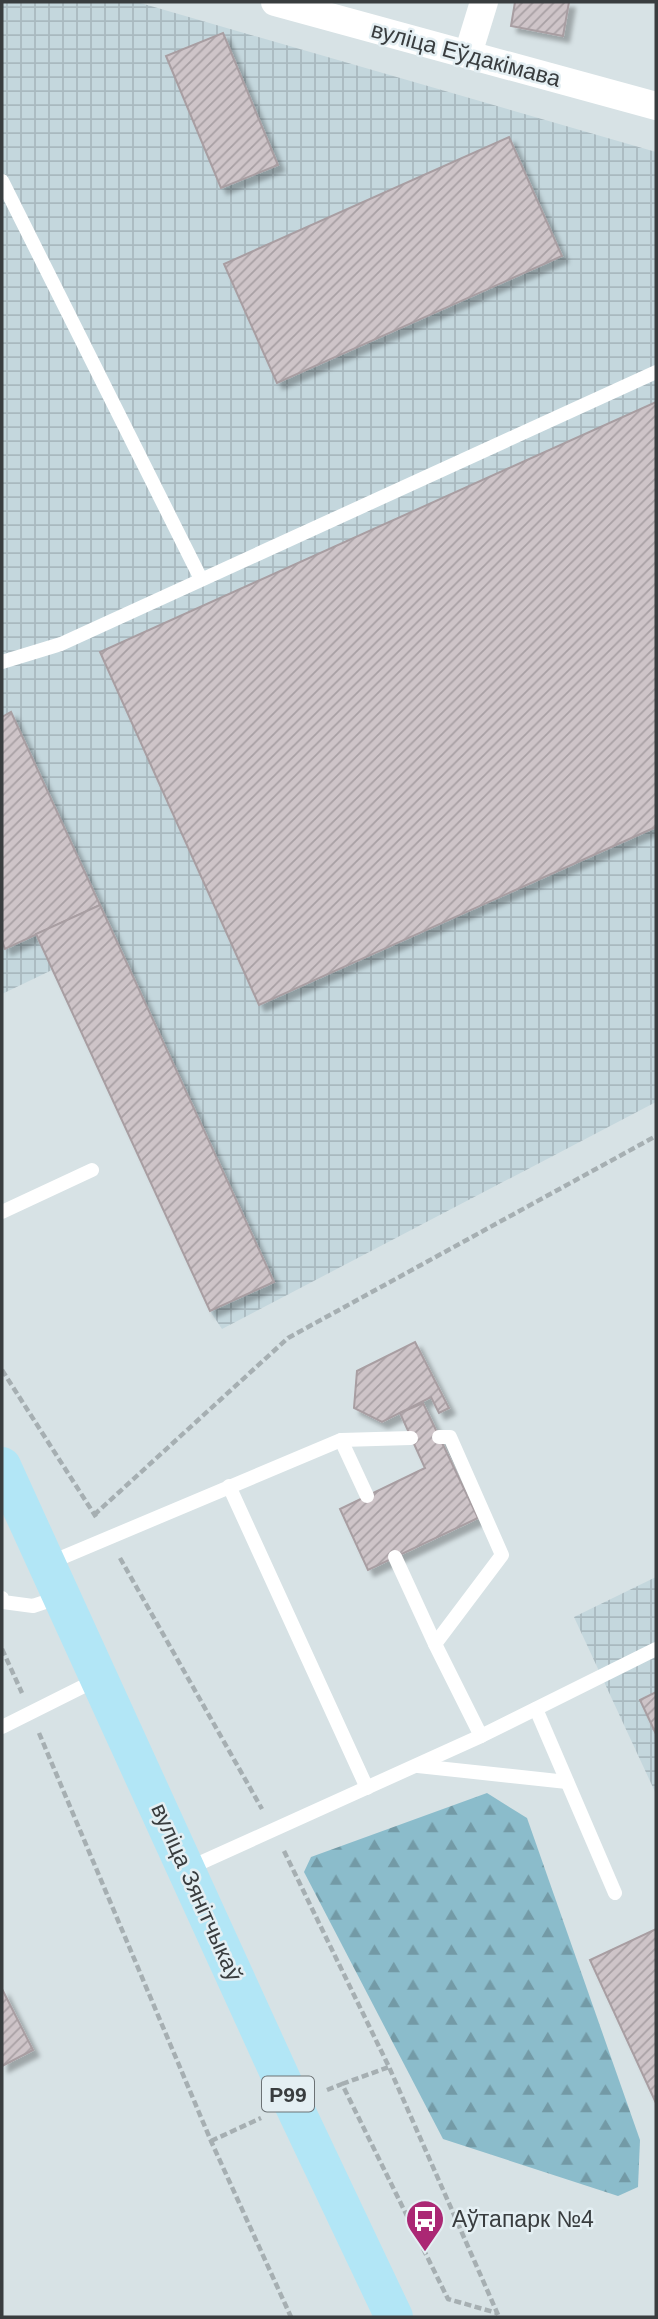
<svg xmlns="http://www.w3.org/2000/svg" width="658" height="2319" font-family="Arial,sans-serif">
	<style>
		.industrial { fill: url(#industrial-grid) }
		.forest { fill: url(#forest-firs) }
		.building { fill: url(#building-hatch); stroke: #a89ea2; stroke-width: 2; filter: url(#shadow) }
		.lines { fill: none; stroke-linecap: round; stroke-linejoin: round }
		.path { stroke: #a6afb2; stroke-width: 4.5; stroke-dasharray: 7 3.5; stroke-linecap: butt }
		.lane { stroke: #fff; stroke-width: 14 }
		.street { stroke: #fff; stroke-width: 28 }
		.primary { stroke: #b2e6f6; stroke-width: 38 }
		.labels { text-anchor: middle; dominant-baseline: central; stroke-width: 5; stroke-linejoin: round; paint-order: stroke }
		.shield { fill: #e4eff3; stroke: #6c7275; stroke-width: 2 }
		.shield-label { font-size: 21px; font-weight: bold; fill: #393d3f }
		.street-label { font-size: 23px; fill: #393d3f; stroke: #e4eff3 }
		.poi-label { font-size: 23px; fill: #393d3f; stroke: #e4eff3; text-anchor: start }
	</style>
	<defs>
		<pattern id="industrial-grid" width="8" height="8" patternUnits="userSpaceOnUse" patternTransform="scale(1.75)"><rect width="8" height="8" fill="#c4d7dd"/><path d="M0 4h8M4 0v8" fill="none" stroke="#a9b9bf"/></pattern>
		<pattern id="forest-firs" width="22" height="20" patternUnits="userSpaceOnUse" patternTransform="scale(1.75)"><rect width="22" height="20" fill="#8bbccb"/><path d="M5 1l3.5 6h-7zM16 11l3.5 6h-7z" fill="#739aa6"/></pattern>
		<pattern id="building-hatch" width="6" height="6" patternUnits="userSpaceOnUse" patternTransform="scale(1.75)"><rect width="6" height="6" fill="#cec4c8"/><path d="M-1 1l2-2M0 6l6-6M5 7l2-2" fill="none" stroke="#a8a0a4"/></pattern>
		<filter id="shadow"><feDropShadow dx="6" dy="6" stdDeviation="2" flood-color="#0004"/></filter>
	</defs>
	<rect width="100%" height="100%" fill="#d7e2e5"/>
	<!-- industrial -->
	<g class="industrial">
		<path d="M 2,2 L 137,2 L 656,152 L 656,1102 L 222,1329 L 210,1311 L 52,970 L 2,994 Z"/>
		<path d="M 656,1577 L 656,1794 L 574,1617 Z"/>
	</g>
	<!-- forest -->
	<path class="forest" d="M 487,1793 L 527,1818 L 640,2140 L 638,2187 L 618,2196 L 443,2139 L 304,1872 L 311,1857 Z"/>
	<!-- building -->
	<g class="building">
		<path d="M 515,2 L 569,2 L 563,36 L 511,26 Z"/>
		<path d="M 223,33 L 278,165 L 221,188 L 166,56 Z"/>
		<path d="M 509,137 L 562,256 L 277,383 L 224,264 Z"/>
		<path d="M 656,402 L 656,827 L 259,1005 L 100,652 Z"/>
		<path d="M 11,712 L 100,905 L 5,949 L 2,941 L 2,717 Z"/>
		<path d="M 100,905 L 274,1282 L 210,1311 L 36,934 Z"/>
		<path d="M 415,1342 L 449,1408 L 439,1413 L 431,1397 L 382,1422 L 354,1408 L 357,1371 Z"/>
		<path d="M 423,1403 L 478,1518 L 368,1570 L 340,1509 L 425,1468 L 400,1413 Z"/>
		<path d="M 656,1692 L 656,1734 L 640,1700 Z"/>
		<path d="M 656,1929 L 656,2103 L 590,1960 Z"/>
		<path d="M 2,1989 L 33,2050 L 2,2066 Z"/>
	</g>
	<g class="lines">
		<!-- path -->
		<g class="path">
			<path d="M 2,1370 L 96,1517"/>
			<path d="M 94,1515 L 288,1338 L 656,1136"/>
			<path d="M 120,1558 L 262,1809"/>
			<path d="M 2,1649 L 22,1693"/>
			<path d="M 39,1733 L 211,2141 L 291,2317"/>
			<path d="M 284,1851 L 389,2067 L 499,2317"/>
			<path d="M 342,2084 L 389,2067"/>
			<path d="M 327,2090 L 342,2084 L 448,2299 L 497,2313"/>
			<path d="M 211,2141 L 261,2118"/>
		</g>
		<!-- lane -->
		<g class="lane">
			<path d="M 2,181 L 201,579"/>
			<path d="M 2,662 L 61,644 L 656,372"/>
			<path d="M 2,1212 L 92,1170"/>
			<path d="M 439,1437 L 450,1437 L 502,1555 L 435,1644 L 481,1736"/>
			<path d="M 341,1440 L 367,1496"/>
			<path d="M 229,1486 L 367,1788"/>
			<path d="M 395,1557 L 435,1644"/>
			<path d="M 49,1563 L 341,1440 L 411,1438"/>
			<path d="M 2,1598 L 3,1602 L 33,1606 L 60,1597"/>
			<path d="M 536,1709 L 615,1893"/>
			<path d="M 2,1727 L 98,1679"/>
			<path d="M 418,1766 L 567,1782"/>
			<path d="M 189,1868 L 481,1736 L 656,1649"/>
		</g>
		<!-- street -->
		<g class="street">
			<path d="M 275,2 L 656,106"/>
			<path d="M 468,54 L 484,2"/>
		</g>
		<!-- primary -->
		<path class="primary" d="M 2,1466 L 293,2104 L 394,2317"/>
	</g>
	<!-- icons -->
	<defs>
		<symbol id="bus-pin" viewBox="-11 -11 22 30"><path d="M0 17L-7.5 6A9.5 9.5 0 1 1 7.5 6Z" fill="#ab2874" stroke="#e4eff3"/><path d="M-5-6H5V4H4V6H2V4H-2V6H-4V4H-5ZM-3.5-4V0h7V-4ZM-3.5 1.2v1.5H-2V1.2ZM2 1.2v1.5H3.5V1.2Z" fill="#fff"/></symbol>
	</defs>
	<g fill-rule="evenodd">
		<use href="#bus-pin" x="403" y="2197" width="44" height="60"/>
	</g>
	<g class="labels">
		<!-- shield labels -->
		<rect class="shield" x="262" y="2076.5" width="52" height="35" rx="5"/>
		<g class="shield-label">
			<text x="288" y="2094">Р99</text>
		</g>
		<!-- street labels -->
		<g class="street-label">
			<text transform="translate(466 54) rotate(15)">вуліца Еўдакімава</text>
			<text transform="translate(197 1892) rotate(66)">вуліца Зянітчыкаў</text>
		</g>
		<!-- poi labels -->
		<g class="poi-label">
			<text x="452" y="2219">Аўтапарк №4</text>
		</g>
	</g>
	<!-- border -->
	<rect width="658" height="2319" fill="none" stroke="#393d3f" stroke-width="7"/>
</svg>
